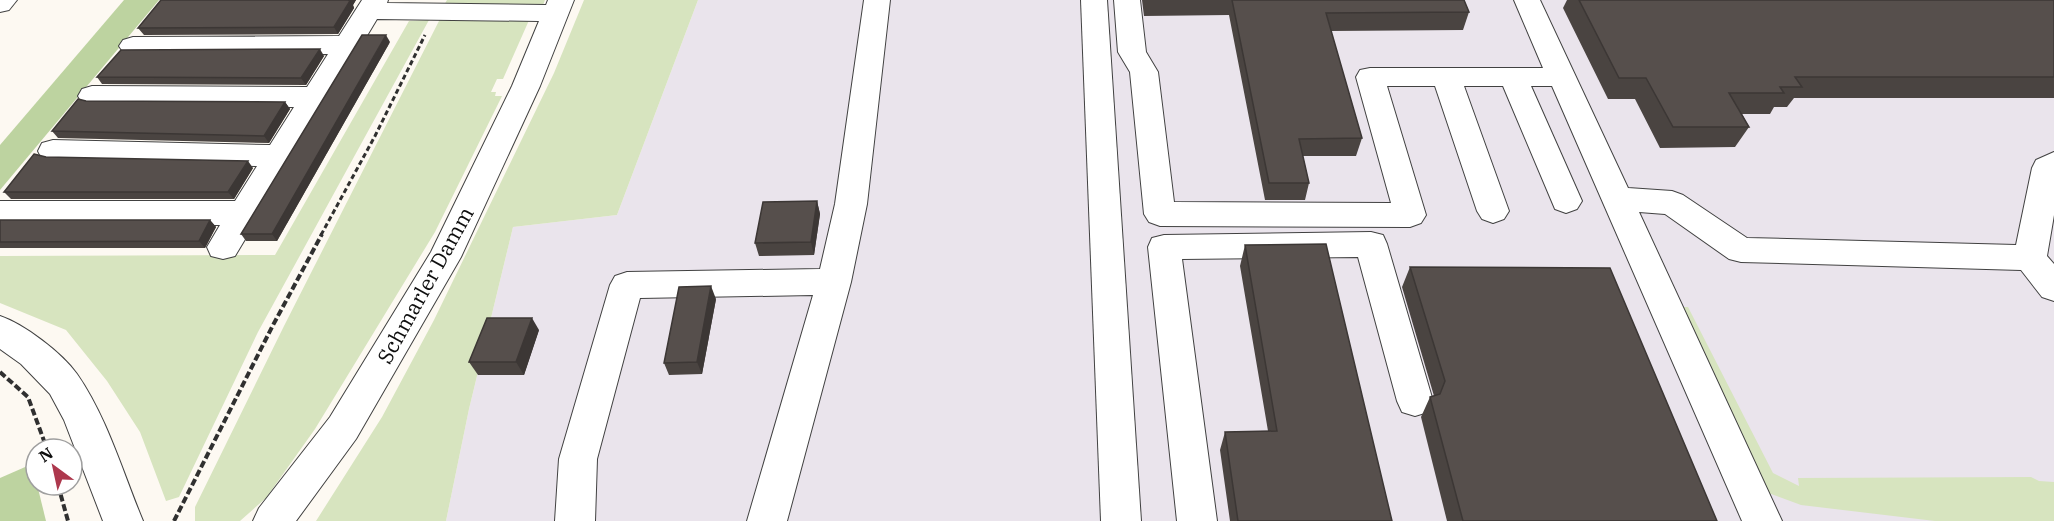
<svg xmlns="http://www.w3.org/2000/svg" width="2054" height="521" font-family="'IBM Plex Serif',serif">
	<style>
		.industrial { fill: #eae4ec }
		.green { fill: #d7e4bf }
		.forest { fill: #bdd3a0 }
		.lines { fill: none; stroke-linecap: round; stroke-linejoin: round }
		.minor-casing { stroke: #414141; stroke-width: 2 }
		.path-far1 { stroke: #303030; stroke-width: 3; stroke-dasharray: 5 3; stroke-linecap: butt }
		.path { stroke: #303030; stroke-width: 4; stroke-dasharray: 7 3; stroke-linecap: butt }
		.minor { fill: #fff; fill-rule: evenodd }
		.wall { fill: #4a4441 }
		.shaded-wall { fill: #3c3735 }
		.building { fill: #564f4c; stroke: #3c3735; stroke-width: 1.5 }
		.labels { text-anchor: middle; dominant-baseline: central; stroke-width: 6; stroke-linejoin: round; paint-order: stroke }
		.street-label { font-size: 21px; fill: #0e0e0e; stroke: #fff }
	</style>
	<rect width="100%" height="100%" fill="#fdf9f2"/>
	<!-- industrial -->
	<path class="industrial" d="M 698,0 L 2054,0 L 2054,521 L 446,521 L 469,409 L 513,227 L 617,215 Z"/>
	<!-- green -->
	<g class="green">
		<path d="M 447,0 L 545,0 L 543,5 L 444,5 Z"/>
		<path d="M 584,0 L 698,0 L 617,215 L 513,227 L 469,409 L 446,521 L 316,521 L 382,417 L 434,320 L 554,73 Z"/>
		<path d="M 530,18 L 503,79 L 497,79 L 491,92 L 496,92 L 495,96 L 502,96 L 435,232 L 315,429 L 266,498 L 240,521 L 195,521 L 195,507 L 284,326 L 440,19 Z"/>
		<path d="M 429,20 L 258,332 L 179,497 L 166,501 L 140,432 L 107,381 L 66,330 L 0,303 L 0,256 L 275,255 L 409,21 Z"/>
		<path d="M 1677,307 L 1688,307 L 1773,473 L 1799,486 L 1798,478 L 2031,477 L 2039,481 L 2054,482 L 2054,521 L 1935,521 L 1801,505 L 1763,491 Z"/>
	</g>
	<!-- forest -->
	<g class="forest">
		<path d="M 124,0 L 159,0 L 0,190 L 0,145 Z"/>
		<path d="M 32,464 L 46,521 L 0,521 L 0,478 Z"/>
	</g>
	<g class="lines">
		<defs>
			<g id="minor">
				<path d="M 0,0 L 17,0 L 9,10 L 0,12 Z"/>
				<path d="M 362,0 L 388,0 L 387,3 L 546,5 L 548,0 L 574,0 L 540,86 L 461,257 L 356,439 L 296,521 L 253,521 L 259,508 L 330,417 L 431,252 L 512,86 L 539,21 L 377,19 L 235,256 L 223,259 L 211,256 L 207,247 L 220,225 L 0,225 L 0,201 L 235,201 L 257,166 L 53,162 L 42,159 L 38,151 L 42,143 L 53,140 L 270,145 L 294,107 L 92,106 L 82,103 L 78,96 L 82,89 L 92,86 L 307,87 L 328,54 L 133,55 L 123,52 L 119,46 L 123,40 L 133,37 L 339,36 Z"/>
				<path d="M 864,0 L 890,0 L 867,204 L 851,282 L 787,521 L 747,521 L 813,295 L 640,298 L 597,459 L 595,521 L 555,521 L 559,459 L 610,285 L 615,276 L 627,272 L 820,269 L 835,204 Z"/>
				<path d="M 1081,0 L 1107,0 L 1141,521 L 1101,521 Z"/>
				<path d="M 1114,0 L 1140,0 L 1146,52 L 1158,72 L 1174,202 L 1391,203 L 1356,77 L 1360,70 L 1370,68 L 1543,68 L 1514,0 L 1540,0 L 1628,188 L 1672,191 L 1683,195 L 1747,238 L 2016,245 L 2032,168 L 2036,160 L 2054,152 L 2054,215 L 2047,256 L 2054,264 L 2054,301 L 2042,297 L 2021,270 L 1741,262 L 1729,259 L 1665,214 L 1639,212 L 1782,521 L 1742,521 L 1552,86 L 1531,86 L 1582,201 L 1577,209 L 1566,213 L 1555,209 L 1503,86 L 1464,86 L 1509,211 L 1504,219 L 1493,223 L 1482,219 L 1477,211 L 1435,86 L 1387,86 L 1426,215 L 1421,223 L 1410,227 L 1160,226 L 1149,222 L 1144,214 L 1130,72 L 1118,52 Z"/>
				<path d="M 1371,232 L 1383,235 L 1387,244 L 1433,401 L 1428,412 L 1415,416 L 1402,412 L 1397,401 L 1358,257 L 1182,259 L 1217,521 L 1177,521 L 1148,247 L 1152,238 L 1164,235 Z"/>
				<path d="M 0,316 C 24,324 62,353 77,374 C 107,417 123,473 143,521 L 103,521 L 64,420 L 50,394 L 21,364 L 0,349 Z"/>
			</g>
		</defs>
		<!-- minor casing -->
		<use href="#minor" class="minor-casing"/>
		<!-- path-far1 -->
		<path class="path-far1" d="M 321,235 L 375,136 L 425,35"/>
		<!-- path -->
		<g class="path">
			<path d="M 0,372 L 28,397 L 47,449"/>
			<path d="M 58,485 L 68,521"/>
			<path d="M 174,521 L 272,327 L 322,234"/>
		</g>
		<!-- minor -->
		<use href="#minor" class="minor"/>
	</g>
	<!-- wall -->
	<g class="wall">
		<path d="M 161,0 L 356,0 L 353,5 L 354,8 L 338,34 L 144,35 L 138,28 Z"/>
		<path d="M 1142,0 L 1464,0 L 1469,12 L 1463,30 L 1331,31 L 1362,138 L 1356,156 L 1303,156 L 1309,183 L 1305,200 L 1265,200 L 1229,15 L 1144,16 Z"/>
		<path d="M 1567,0 L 2054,0 L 2054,98 L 1794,98 L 1787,107 L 1774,107 L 1770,114 L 1742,114 L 1749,127 L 1735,147 L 1660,148 L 1635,99 L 1608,99 L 1563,8 Z"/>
		<path d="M 390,42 L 277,241 L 246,241 L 241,234 Z"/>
		<path d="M 324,56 L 306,85 L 102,84 L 97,77 Z"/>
		<path d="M 86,101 L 285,102 L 290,109 L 269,143 L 58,138 L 52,131 Z"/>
		<path d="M 253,168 L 234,199 L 11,199 L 4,192 Z"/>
		<path d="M 817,201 L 820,214 L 814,255 L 759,256 L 755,243 Z"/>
		<path d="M 0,220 L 210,220 L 216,227 L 205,248 L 0,248 Z"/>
		<path d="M 1245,245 L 1392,521 L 1230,521 L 1220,450 L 1225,432 L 1268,431 L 1240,266 Z"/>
		<path d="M 1410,267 L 1717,521 L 1447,521 L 1421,417 L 1430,397 L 1434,396 L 1402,287 Z"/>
		<path d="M 716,299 L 702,374 L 669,375 L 664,363 Z"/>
		<path d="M 539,330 L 524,375 L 478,375 L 469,362 Z"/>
	</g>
	<!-- shaded-wall -->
	<g class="shaded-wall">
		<path d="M 348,0 L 356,0 L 353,5 L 354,8 L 338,34 L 334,27 Z"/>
		<path d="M 386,35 L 390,42 L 277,241 L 272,234 Z"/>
		<path d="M 320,49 L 324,56 L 306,85 L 301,78 Z"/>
		<path d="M 285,102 L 290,109 L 269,143 L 264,136 Z"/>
		<path d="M 248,161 L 253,168 L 234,199 L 228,192 Z"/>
		<path d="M 817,201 L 820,214 L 814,255 L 811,242 Z"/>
		<path d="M 210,220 L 216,227 L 205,248 L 199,241 Z"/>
		<path d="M 711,286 L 716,299 L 702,374 L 697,362 Z"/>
		<path d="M 532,318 L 539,330 L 524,375 L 516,362 Z"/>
	</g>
	<!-- building -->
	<g class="building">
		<path d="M 161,0 L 348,0 L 350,1 L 334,27 L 138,28 Z"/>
		<path d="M 1232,0 L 1464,0 L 1469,12 L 1326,13 L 1362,138 L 1299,139 L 1309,183 L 1269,183 Z"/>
		<path d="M 1579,0 L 2054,0 L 2054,77 L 1795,77 L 1802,87 L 1780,87 L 1784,93 L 1729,93 L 1749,127 L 1673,127 L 1646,78 L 1619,78 Z"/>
		<path d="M 362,35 L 386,35 L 272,234 L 241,234 Z"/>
		<path d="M 320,49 L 301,78 L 97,77 L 121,50 Z"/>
		<path d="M 78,99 L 86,101 L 285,102 L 264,136 L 52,131 Z"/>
		<path d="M 34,154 L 46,157 L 248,161 L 228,192 L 4,192 Z"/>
		<path d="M 817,201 L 811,242 L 755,243 L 763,202 Z"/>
		<path d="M 0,220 L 210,220 L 199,241 L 0,242 Z"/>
		<path d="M 1326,244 L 1392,521 L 1238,521 L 1225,432 L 1277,431 L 1245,245 Z"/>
		<path d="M 1410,267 L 1610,268 L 1717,521 L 1463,521 L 1430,397 L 1440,394 L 1445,381 Z"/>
		<path d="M 711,286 L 697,362 L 664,363 L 679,287 Z"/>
		<path d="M 487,318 L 532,318 L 516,362 L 469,362 Z"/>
	</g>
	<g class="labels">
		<!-- street labels -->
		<g class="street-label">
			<text transform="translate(425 285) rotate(-61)">Schmarler Damm</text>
		</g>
	</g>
	<!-- north arrow -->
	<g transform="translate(54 467) rotate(327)"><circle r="28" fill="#ffffff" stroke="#9f9f9f" stroke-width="1.5"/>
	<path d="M0-4.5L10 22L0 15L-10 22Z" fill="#ad384d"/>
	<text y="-9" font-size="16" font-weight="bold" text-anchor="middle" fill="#0e0e0e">N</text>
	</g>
</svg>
